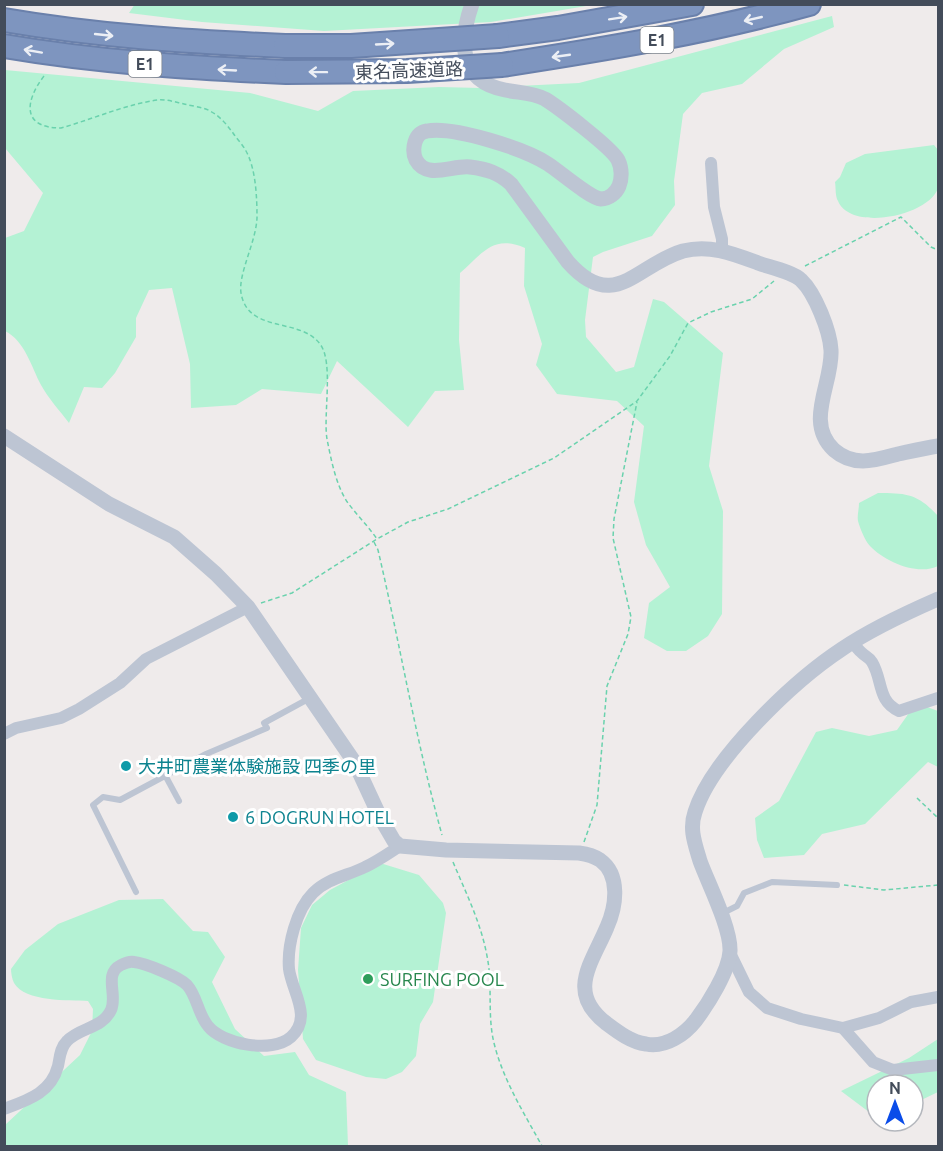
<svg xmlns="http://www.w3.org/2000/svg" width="943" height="1151" font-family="Ubuntu,'Noto Sans JP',sans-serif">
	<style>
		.green { fill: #b4f2d4 }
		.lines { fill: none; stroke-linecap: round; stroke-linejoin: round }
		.motorway-casing { stroke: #6a80ab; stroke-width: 26 }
		.path { stroke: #6ad2ad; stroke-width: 1.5; stroke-dasharray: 4.5 3; stroke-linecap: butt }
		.service { stroke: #bdc5d3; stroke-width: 6 }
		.minor { stroke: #bdc5d3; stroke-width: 12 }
		.tertiary { stroke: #bdc5d3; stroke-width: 15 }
		.motorway { stroke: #7e95bf; stroke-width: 22 }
		.motorway-bridge-casing { stroke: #6a80ab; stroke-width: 26; stroke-linecap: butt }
		.motorway-bridge { stroke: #7e95bf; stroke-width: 22 }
		.oneway { stroke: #eceff5 }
		.culture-dot { fill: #0f9aa8; stroke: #fff; stroke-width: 2 }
		.leisure-dot { fill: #2e9e5b; stroke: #fff; stroke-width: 2 }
		.labels { text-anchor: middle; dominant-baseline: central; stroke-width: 6; stroke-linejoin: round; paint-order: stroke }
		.shield { fill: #fff; stroke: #7b828c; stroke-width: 1.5 }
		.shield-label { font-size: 16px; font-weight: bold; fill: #434c5a }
		.street-label { font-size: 18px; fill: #434c5a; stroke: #fff }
		.culture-label { font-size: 18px; fill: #0d838f; stroke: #fff; text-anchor: start }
		.leisure-label { font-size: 18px; fill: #27864d; stroke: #fff; text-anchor: start }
	</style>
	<rect width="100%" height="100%" fill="#efebeb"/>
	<!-- green -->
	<g class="green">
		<path d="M 135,4 L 592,5 L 491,22 L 324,31 L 202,22 L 129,13 Z"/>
		<path d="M 832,16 L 834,27 L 784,49 L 742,84 L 702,93 L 683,114 L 674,181 L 675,205 L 652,236 L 603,252 L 593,257 L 585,320 L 586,337 L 616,372 L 634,367 L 653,299 L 664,302 L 723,353 L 709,466 L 723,511 L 722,614 L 708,636 L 686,651 L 667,651 L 644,638 L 649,603 L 670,587 L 646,545 L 634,502 L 644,426 L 617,401 L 557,394 L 536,365 L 542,344 L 524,286 L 525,248 C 493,234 483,253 460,273 L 459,340 L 464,390 L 435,391 L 408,427 L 337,361 L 321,394 L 262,389 L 236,405 L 191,408 L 190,364 L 172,288 L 149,290 L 136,318 L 136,337 L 115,373 L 102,388 L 84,387 L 69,423 C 60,411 48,398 41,385 C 31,366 25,341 5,331 L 5,238 L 24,231 L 43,193 L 5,148 L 5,70 L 250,93 L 318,111 L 353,91 L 439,87 L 481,88 L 579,83 Z"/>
		<path d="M 934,145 L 938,150 C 939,159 941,179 938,188 C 929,216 851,232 838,201 C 835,196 836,188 835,182 L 840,177 L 846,163 L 865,154 Z"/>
		<path d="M 878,493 C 907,493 918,494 938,516 L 938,566 C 918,576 885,562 870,546 C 865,541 860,528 858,521 C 857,516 859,509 859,503 Z"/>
		<path d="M 916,703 L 938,711 L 938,767 L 928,762 L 865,824 L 822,834 L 804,855 L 764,858 L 757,840 L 755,818 L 779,801 L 816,732 L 832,728 L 869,736 L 897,730 Z"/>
		<path d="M 380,863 L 419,875 L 443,903 L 446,913 L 433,1002 L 420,1024 L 416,1056 L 402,1072 L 386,1079 L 366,1077 L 316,1060 L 303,1039 L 298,970 L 301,928 L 312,905 L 330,890 Z"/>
		<path d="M 163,899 L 193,931 L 208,932 L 225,957 L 212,982 L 235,1029 L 264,1056 L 295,1052 L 309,1075 L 346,1092 L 348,1146 L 5,1146 L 5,1125 L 80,1055 L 92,1031 L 93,1009 L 88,1001 C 69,1000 25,1002 14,983 C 12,979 11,973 11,969 L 25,950 L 58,924 L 119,900 Z"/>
		<path d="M 938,1039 L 938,1092 L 913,1104 L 913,1085 L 877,1085 L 877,1118 L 841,1091 L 909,1058 Z"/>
	</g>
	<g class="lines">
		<defs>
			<g id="motorway">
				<path d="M 4,20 C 97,36 191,42 285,46"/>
				<path d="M 498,36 L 558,28 L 692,4"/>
				<path d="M 4,46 C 98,62 191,68 286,72"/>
				<path d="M 502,65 C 606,49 708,32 809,4"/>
			</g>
		</defs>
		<!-- motorway casing -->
		<use href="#motorway" class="motorway-casing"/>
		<!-- path -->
		<g class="path">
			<path d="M 44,76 C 25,101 21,128 61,128 C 93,119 124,105 157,100 C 166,99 175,102 184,104 C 192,106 203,107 210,111 C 220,116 227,125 233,133 C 237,139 243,145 246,151 C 256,169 257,198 257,218 C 256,242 238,274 241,293 C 248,334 300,317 320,344 C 334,362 323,415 327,439 C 331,459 336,486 348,503 C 357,515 368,526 377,539"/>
			<path d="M 805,266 L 901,217 L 931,247 L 938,250"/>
			<path d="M 374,542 L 378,550 C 400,644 416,741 442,835"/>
			<path d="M 261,603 L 292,593 L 377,539 L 408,522 L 448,509 L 554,458 L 637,401 L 670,356 L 688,323 L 711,312 L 752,299 L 774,281"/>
			<path d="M 917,798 L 938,818"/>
			<path d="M 584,842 L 597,805 L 607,686 L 628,634 L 631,617 L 613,538 L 614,519 L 637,402"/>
			<path d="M 453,862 C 466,893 481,923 487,956 C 493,985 487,1014 494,1043 C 503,1080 524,1113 542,1146"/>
			<path d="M 844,885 L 884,890 L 938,885"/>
		</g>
		<!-- service -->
		<g class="service">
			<path d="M 165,775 L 179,801"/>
			<path d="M 136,892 L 93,805 L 103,797 L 120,800 L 206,754 L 267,728 L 264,723 L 310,698"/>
			<path d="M 721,914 L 737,906 L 744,893 L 772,882 L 837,885"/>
		</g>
		<!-- minor -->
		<g class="minor">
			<path d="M 711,163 L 714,207 L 722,239 L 722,250"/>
			<path d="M 852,642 C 855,645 858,650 862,653 C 866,657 869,657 872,662 C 883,680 877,701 899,711 L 938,698"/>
			<path d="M 4,734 L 16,728 L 61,718 L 79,709 L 120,683 L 146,659 L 248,607"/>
			<path d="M 730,953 L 749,992 L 767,1008 L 801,1019 L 843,1028 L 879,1018 L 911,1002 L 938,997"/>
			<path d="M 843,1028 L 873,1062 L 893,1070 L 938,1065"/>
			<path d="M 4,1109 C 28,1100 51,1093 58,1066 C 60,1057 60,1048 67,1041 C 80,1027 102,1029 111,1010 C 118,995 103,974 121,965 C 125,963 129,961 134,962 C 145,963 179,977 187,985 C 197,996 198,1014 208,1026 C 222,1044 272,1054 291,1037 C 313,1017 292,992 289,969 C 287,946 296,910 313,893 C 328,878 347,876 365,867 C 378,861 389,853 400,846"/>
		</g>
		<!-- tertiary -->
		<g class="tertiary">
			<path d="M 472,4 C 459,41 458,81 505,90 C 519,93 532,92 545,99 C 558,107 612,148 618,160 C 622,168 622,179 619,186 C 616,193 609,199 601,199 C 590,198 559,171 548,164 C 525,149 454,126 427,131 C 420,132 417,136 415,142 C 413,149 413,154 416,160 C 427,180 452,165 470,167 C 487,169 499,173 511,184 L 568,262 C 614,314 636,265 683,251 C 710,244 734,254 758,263 C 769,267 793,272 801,280 C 815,293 830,331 831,350 C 833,383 804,422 834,450 C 842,457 852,461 863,461 C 874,461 887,457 898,454 C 912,451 925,448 938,446"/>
			<path d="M 4,436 L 109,504 L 174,537 L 216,574 L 248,607 L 355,763 L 380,817 L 394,841 L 400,846 L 446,850 L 579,853 C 586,854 594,856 600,860 C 621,875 616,907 607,927 C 592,963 566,992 606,1023 C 618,1032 631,1042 646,1044 C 666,1048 685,1034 696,1020 C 708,1004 729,971 730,951 C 731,928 708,883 700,861 C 695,844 689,829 695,812 C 712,758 795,680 842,649 C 871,629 906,613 938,599"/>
		</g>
		<!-- motorway -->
		<use href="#motorway" class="motorway"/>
		<defs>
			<g id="motorway-bridge">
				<path d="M 285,46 L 351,46 L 498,36"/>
				<path d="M 286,72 L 407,71 L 502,65"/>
			</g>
		</defs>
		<!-- motorway-bridge casing -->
		<use href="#motorway-bridge" class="motorway-bridge-casing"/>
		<!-- motorway-bridge -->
		<use href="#motorway-bridge" class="motorway-bridge"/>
	</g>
	<!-- one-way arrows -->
	<defs><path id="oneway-shaft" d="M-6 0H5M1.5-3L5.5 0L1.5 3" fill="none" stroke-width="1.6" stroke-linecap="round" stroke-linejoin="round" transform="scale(1.5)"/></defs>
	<g class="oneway">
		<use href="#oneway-shaft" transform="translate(618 18) rotate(-9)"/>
		<use href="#oneway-shaft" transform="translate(753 19) rotate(167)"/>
		<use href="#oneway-shaft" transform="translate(104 35) rotate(6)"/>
		<use href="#oneway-shaft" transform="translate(385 44) rotate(-3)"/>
		<use href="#oneway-shaft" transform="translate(33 51) rotate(-170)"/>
		<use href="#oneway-shaft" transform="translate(561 56) rotate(172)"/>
		<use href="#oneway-shaft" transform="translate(227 70) rotate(-177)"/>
		<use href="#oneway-shaft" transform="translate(318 72) rotate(-179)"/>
	</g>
	<!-- markers -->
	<g class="culture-dot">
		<circle cx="126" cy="766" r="6"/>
		<circle cx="233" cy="817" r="6"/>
	</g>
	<circle class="leisure-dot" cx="368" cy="979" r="6"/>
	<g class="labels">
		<!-- shield labels -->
		<g class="shield">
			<rect x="640.5" y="27" width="33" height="26" rx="4.5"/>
			<rect x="128.5" y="51" width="33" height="26" rx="4.5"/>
		</g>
		<g class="shield-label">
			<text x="657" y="40">E1</text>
			<text x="145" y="64">E1</text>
		</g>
		<!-- street labels -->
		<g class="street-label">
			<text transform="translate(409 70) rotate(-2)">東名高速道路</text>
		</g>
		<!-- culture labels -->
		<g class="culture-label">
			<text x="138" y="766">大井町農業体験施設 四季の里</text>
			<text x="245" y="817">6 DOGRUN HOTEL</text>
		</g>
		<!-- leisure labels -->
		<g class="leisure-label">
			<text x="380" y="979">SURFING POOL</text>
		</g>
	</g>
	<!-- border -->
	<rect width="943" height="1151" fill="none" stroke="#434c5a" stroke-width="12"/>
	<!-- north arrow -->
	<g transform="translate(895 1103)"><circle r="28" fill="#ffffff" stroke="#b4b7bd" stroke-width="1.5"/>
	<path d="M0-4.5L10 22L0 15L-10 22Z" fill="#0a4ce9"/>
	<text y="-9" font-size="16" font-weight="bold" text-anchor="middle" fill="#434c5a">N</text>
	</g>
</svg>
